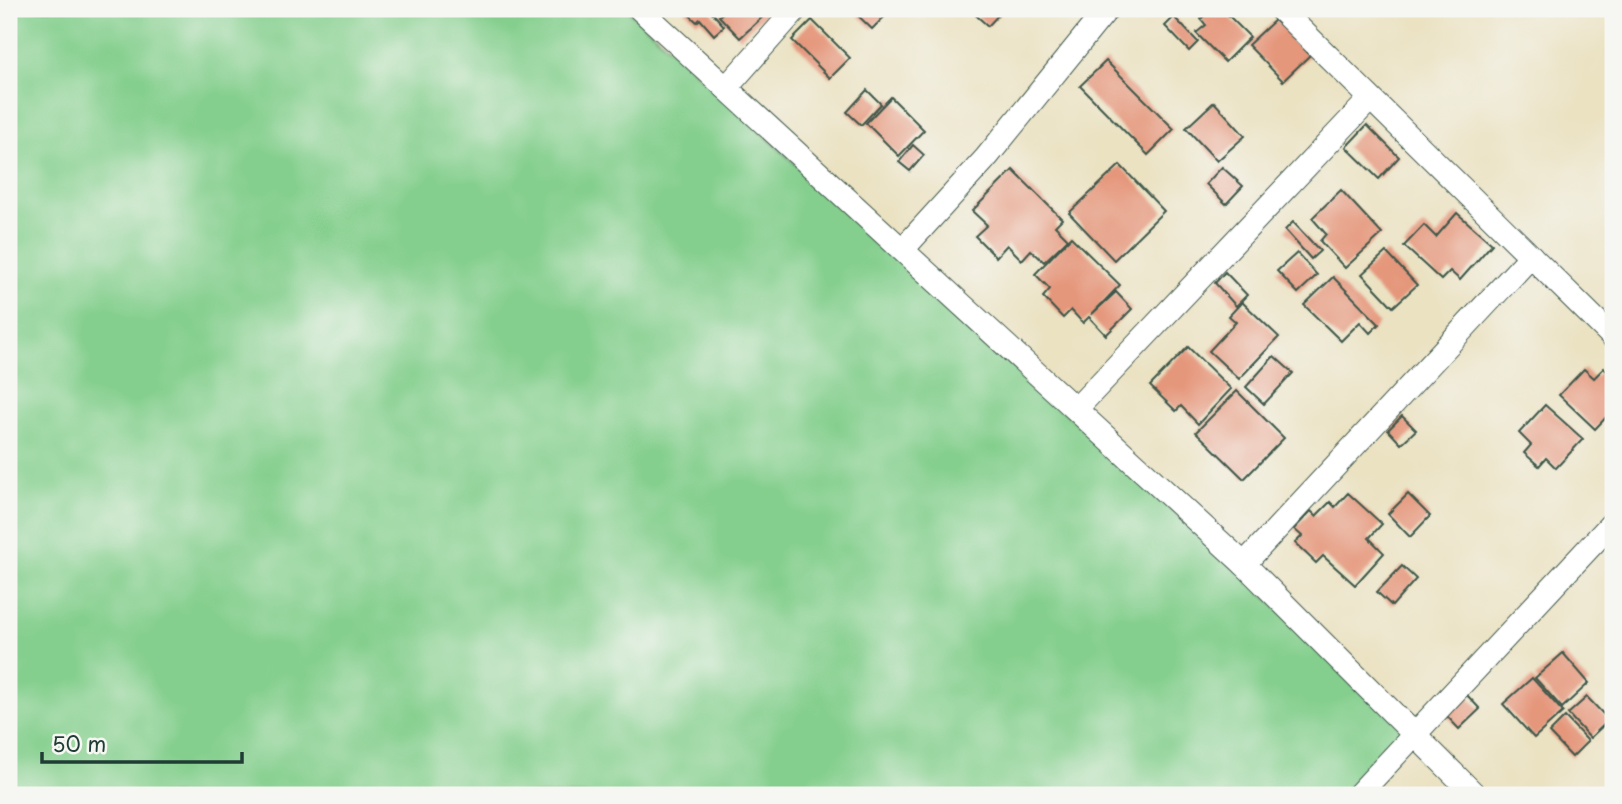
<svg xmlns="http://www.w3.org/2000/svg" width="1622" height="804" font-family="'Playpen Sans',sans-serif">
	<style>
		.green { fill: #84cf8d; stroke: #528660; stroke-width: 2 }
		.building { fill: #e5977c }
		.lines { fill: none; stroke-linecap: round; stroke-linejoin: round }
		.minor-casing { stroke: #3e5649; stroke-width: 25 }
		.minor { stroke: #fff; stroke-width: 23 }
	</style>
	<rect width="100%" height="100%" fill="#f6f6f2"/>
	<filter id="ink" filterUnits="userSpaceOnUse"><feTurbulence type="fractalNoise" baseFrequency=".0143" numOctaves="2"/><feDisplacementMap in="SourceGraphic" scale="14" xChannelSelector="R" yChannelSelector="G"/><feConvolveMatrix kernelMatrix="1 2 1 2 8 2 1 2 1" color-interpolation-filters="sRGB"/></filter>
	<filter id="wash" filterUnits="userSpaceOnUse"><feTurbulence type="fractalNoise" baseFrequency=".00686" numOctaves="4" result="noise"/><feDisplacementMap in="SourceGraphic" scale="28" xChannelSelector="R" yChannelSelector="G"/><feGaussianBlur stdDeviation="1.57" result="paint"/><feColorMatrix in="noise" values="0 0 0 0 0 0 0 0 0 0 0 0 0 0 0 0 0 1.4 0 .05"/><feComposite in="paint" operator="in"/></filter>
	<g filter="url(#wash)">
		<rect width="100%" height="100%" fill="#ebe2c2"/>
		<!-- green -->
		<path class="green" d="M 9,9 L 627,9 L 1414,733 L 1355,795 L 9,795 Z"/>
		<g id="blocks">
			<!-- building -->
			<g class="building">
				<path d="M 683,9 L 709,9 L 724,26 L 714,35 L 700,19 L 697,22 Z"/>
				<path d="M 727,9 L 771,9 L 740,38 L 719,16 Z"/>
				<path d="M 851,9 L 892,9 L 872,29 Z"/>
				<path d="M 969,9 L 1004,9 L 988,26 Z"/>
				<path d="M 1211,9 L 1222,9 L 1250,37 L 1225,62 L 1196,33 L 1206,25 L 1201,19 Z"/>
				<path d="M 1174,17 L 1198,42 L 1189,51 L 1165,26 Z"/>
				<path d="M 1276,19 L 1310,55 L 1283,81 L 1248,45 Z"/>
				<path d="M 812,20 L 850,58 L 830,78 L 792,40 Z"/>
				<path d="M 1106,61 L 1174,129 L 1148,155 L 1080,86 Z"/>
				<path d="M 867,90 L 881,104 L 861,125 L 847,112 Z"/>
				<path d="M 891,97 L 924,130 L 899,156 L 866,123 Z"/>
				<path d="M 1214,102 L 1245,136 L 1217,161 L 1186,128 Z"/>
				<path d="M 1367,125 L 1399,157 L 1379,179 L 1346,147 Z"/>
				<path d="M 913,145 L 924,155 L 910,171 L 899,162 Z"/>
				<path d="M 1120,165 L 1164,211 L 1114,260 L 1069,213 Z"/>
				<path d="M 1222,167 L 1243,186 L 1226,204 L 1206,184 Z"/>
				<path d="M 1013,170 L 1062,219 L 1055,226 L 1068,239 L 1044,262 L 1031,250 L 1022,260 L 1007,245 L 996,257 L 975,236 L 987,225 L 972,211 Z"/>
				<path d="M 1341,190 L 1382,234 L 1345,268 L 1320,241 L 1326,234 L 1312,218 Z"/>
				<path d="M 1457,213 L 1492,244 L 1460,280 L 1450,271 L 1441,280 L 1404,246 L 1424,225 L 1436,237 Z"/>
				<path d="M 1293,222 L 1320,251 L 1311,259 L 1285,230 Z"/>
				<path d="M 1071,237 L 1120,285 L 1091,315 L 1116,292 L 1132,309 L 1106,335 L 1089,317 L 1083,323 L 1071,310 L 1063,318 L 1043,297 L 1050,289 L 1035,274 Z"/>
				<path d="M 1386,252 L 1417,285 L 1393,307 L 1362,274 Z"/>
				<path d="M 1297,253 L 1317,275 L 1298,293 L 1277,271 Z"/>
				<path d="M 1225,272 L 1247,295 L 1236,306 L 1215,283 Z"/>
				<path d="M 1333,277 L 1379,324 L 1370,333 L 1360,322 L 1341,341 L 1304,305 Z"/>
				<path d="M 1242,302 L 1279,337 L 1239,379 L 1209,351 L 1236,322 L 1229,316 Z"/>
				<path d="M 1188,347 L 1231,389 L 1198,424 L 1181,406 L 1176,411 L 1150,386 Z"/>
				<path d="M 1274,356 L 1293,373 L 1264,404 L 1246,387 Z"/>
				<path d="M 1604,368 L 1613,377 L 1613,392 L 1611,394 L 1613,396 L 1613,410 L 1595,429 L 1559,395 L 1584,369 L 1594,378 Z"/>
				<path d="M 1237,391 L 1284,438 L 1244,479 L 1196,432 Z"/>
				<path d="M 1545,405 L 1583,439 L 1556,468 L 1546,458 L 1539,466 L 1524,453 L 1531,445 L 1519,433 Z"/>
				<path d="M 1402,416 L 1416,430 L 1401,444 L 1388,430 Z"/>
				<path d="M 1348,493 L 1382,524 L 1369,538 L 1384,553 L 1355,585 L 1323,556 L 1316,563 L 1295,543 L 1302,536 L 1294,529 L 1311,511 L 1316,516 L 1330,502 L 1335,507 Z"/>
				<path d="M 1408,494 L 1430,516 L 1410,537 L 1388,514 Z"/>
				<path d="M 1402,566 L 1416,579 L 1392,606 L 1377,592 Z"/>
				<path d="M 1563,653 L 1589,683 L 1562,708 L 1535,678 Z"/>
				<path d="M 1532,678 L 1563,712 L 1534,738 L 1503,704 Z"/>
				<path d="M 1466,694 L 1480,709 L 1459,729 L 1445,714 Z"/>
				<path d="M 1587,697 L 1609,720 L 1590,738 L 1568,714 Z"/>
				<path d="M 1565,717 L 1588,741 L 1572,757 L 1549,733 Z"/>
			</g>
		</g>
	</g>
	<g filter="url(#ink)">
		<use href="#blocks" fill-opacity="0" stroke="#3e5649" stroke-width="2"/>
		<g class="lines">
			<defs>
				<g id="minor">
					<path d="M 640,9 L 1244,564 L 1475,795"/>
					<path d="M 1280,9 L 1613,337"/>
					<path d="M 726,88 L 796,9"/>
					<path d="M 903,249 L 986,158 L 1107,9"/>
					<path d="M 1076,409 L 1370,99"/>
					<path d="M 1244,564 L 1531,256"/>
					<path d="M 1358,795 L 1613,522"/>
				</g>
			</defs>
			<!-- minor casing -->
			<use href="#minor" class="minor-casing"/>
			<!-- minor -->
			<use href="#minor" class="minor"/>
		</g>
	</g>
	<!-- margin -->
	<rect width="1622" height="804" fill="none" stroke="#f6f6f2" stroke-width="35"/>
	<!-- scale -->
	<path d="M42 752v10h200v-10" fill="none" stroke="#1f3d34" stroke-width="3.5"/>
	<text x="52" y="752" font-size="21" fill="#1f3d34" stroke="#f6f6f2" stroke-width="5" paint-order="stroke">50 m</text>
</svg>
